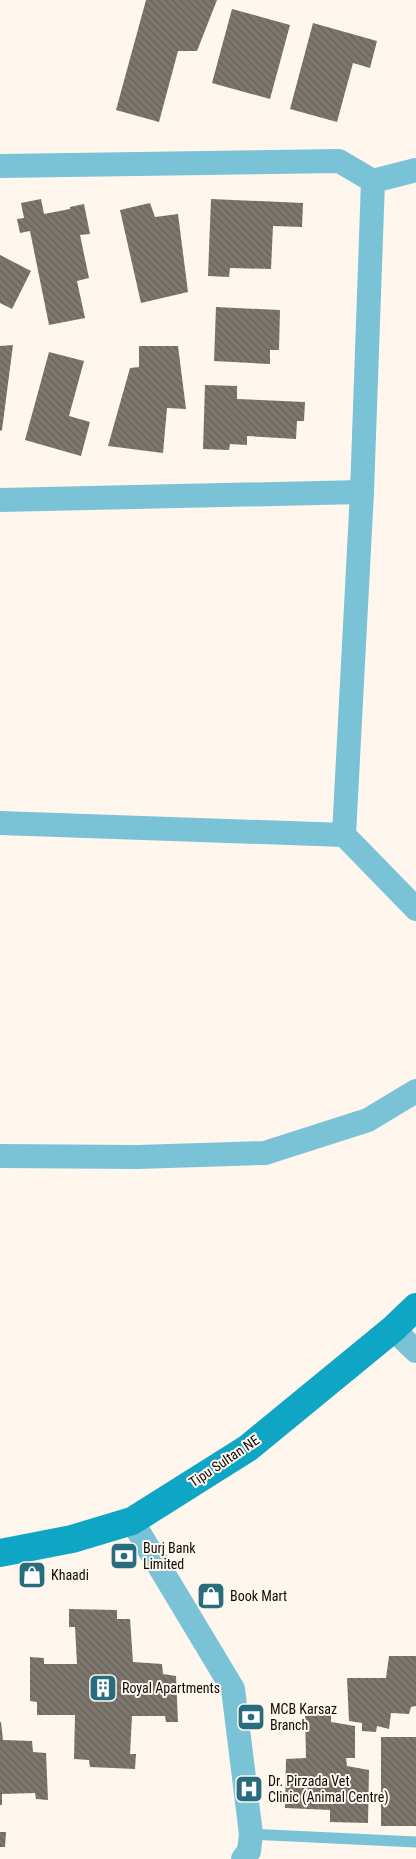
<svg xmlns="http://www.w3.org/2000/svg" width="416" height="1859" font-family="'Roboto Condensed',sans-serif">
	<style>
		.building { fill: url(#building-back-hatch) }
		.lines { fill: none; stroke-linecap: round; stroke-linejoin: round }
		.lane { stroke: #7ac3d7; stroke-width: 11 }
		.street { stroke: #7ac3d7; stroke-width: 24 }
		.secondary { stroke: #0fa6c6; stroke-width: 28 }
		.labels { text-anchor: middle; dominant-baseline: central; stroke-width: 4; stroke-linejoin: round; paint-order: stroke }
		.street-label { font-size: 14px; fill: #0e0c09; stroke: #fff7ee }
		.poi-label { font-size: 14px; fill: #0e0c09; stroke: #fff7ee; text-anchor: start }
	</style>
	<defs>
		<pattern id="building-back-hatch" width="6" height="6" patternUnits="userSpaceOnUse" patternTransform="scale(1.25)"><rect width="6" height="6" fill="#7e776f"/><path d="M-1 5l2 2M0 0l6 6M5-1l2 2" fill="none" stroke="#666059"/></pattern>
	</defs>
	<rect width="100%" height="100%" fill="#fff7ee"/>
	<!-- building -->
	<g class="building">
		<path d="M 146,0 L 217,0 L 197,51 L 178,51 L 159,122 L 116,110 Z"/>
		<path d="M 232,9 L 290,25 L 270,99 L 212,83 Z"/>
		<path d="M 313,23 L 377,41 L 370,68 L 353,63 L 337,122 L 290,109 Z"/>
		<path d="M 41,199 L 44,214 L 70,209 L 70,207 L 84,204 L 90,234 L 80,235 L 89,278 L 77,281 L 85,318 L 49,325 L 30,231 L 20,233 L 17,219 L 24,218 L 21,203 Z"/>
		<path d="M 211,199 L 303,203 L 302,227 L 273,226 L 271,269 L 230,268 L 229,277 L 208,276 Z"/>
		<path d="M 150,203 L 155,217 L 178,214 L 188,292 L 141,303 L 120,210 Z"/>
		<path d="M 0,255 L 31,271 L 12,309 L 0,303 Z"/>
		<path d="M 216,307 L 280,310 L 279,350 L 270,350 L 270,364 L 214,361 Z"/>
		<path d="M 13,345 L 2,430 L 0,431 L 0,346 Z"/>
		<path d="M 139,346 L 178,346 L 186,409 L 167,408 L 163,453 L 108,446 L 130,368 L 139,367 Z"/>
		<path d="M 49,352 L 84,361 L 69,416 L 90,422 L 81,456 L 25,440 Z"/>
		<path d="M 205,385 L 237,386 L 237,399 L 305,402 L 304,421 L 297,421 L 296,439 L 247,436 L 247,445 L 230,444 L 229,450 L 203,449 Z"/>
		<path d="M 69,1609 L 117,1610 L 117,1619 L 130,1619 L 133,1662 L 162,1664 L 163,1674 L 176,1676 L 178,1722 L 166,1722 L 165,1716 L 132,1716 L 130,1754 L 136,1754 L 135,1769 L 90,1767 L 89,1760 L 74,1759 L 75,1715 L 37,1715 L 37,1702 L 30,1701 L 30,1657 L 44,1658 L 44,1664 L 77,1664 L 75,1627 L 69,1627 Z"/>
		<path d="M 389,1656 L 416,1656 L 416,1706 L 411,1707 L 409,1714 L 391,1713 L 389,1729 L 377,1726 L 376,1732 L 362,1731 L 362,1723 L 349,1721 L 347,1678 L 386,1678 Z"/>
		<path d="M 305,1714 L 331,1715 L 331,1722 L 355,1726 L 355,1758 L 346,1758 L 347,1766 L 369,1770 L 368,1823 L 330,1822 L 330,1810 L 285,1808 L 286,1759 L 306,1758 Z"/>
		<path d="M 0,1722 L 1,1722 L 3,1740 L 32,1741 L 33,1752 L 46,1753 L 48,1800 L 36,1799 L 35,1793 L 2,1794 L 2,1805 L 0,1805 Z"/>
		<rect x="381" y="1737" width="35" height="89"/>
		<path d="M 0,1832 L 6,1832 L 5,1847 L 0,1847 Z"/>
	</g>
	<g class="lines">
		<!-- lane -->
		<path class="lane" d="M 251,1834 L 416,1842"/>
		<!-- street -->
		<g class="street">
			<path d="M 0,166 L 339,161 L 373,181"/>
			<path d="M 416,170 L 373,181 L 362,492 L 344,835 L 416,909"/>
			<path d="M 0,500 L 362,492"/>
			<path d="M 0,823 L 344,835"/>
			<path d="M 0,1156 L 137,1157 L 265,1153 L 368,1120 L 416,1091"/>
			<path d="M 393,1329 L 416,1351"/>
			<path d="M 132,1521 L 233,1689 L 251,1834 L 249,1851 L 243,1859"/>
		</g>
		<!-- secondary -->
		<path class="secondary" d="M 0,1553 L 72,1539 L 132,1521 L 248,1448 L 393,1329 L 416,1307"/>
	</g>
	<!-- icons -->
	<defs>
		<symbol id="bank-square" viewBox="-11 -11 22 22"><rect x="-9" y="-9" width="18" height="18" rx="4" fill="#286c7d" stroke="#fff7ee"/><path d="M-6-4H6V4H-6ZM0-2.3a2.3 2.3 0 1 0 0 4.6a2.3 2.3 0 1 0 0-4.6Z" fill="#fff"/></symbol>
		<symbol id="shop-square" viewBox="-11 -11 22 22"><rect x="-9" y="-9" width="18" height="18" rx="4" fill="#286c7d" stroke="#fff7ee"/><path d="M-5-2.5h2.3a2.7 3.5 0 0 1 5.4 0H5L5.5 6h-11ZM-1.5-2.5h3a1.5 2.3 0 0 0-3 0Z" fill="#fff"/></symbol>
		<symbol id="building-square" viewBox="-11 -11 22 22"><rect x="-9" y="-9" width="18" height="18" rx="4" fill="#286c7d" stroke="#fff7ee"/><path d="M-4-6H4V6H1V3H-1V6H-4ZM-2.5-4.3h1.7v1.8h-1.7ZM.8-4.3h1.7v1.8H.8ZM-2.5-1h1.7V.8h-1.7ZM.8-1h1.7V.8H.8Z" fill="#fff"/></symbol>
		<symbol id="hospital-square" viewBox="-11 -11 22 22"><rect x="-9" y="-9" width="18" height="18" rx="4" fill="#286c7d" stroke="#fff7ee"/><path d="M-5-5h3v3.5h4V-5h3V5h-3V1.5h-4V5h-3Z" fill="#fff"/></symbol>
	</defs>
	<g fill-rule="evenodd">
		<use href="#bank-square" x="108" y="1540" width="32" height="32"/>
		<use href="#shop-square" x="16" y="1559" width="32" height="32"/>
		<use href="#shop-square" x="195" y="1580" width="32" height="32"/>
		<use href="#building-square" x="87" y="1672" width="32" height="32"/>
		<use href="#bank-square" x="235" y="1701" width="32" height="32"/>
		<use href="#hospital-square" x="233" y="1773" width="32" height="32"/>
	</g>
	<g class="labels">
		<!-- street labels -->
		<g class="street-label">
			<text transform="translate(224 1461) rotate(-34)">Tipu Sultan NE</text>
		</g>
		<!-- poi labels -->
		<g class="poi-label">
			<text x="143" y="1548">Burj Bank<tspan x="143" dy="16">Limited</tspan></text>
			<text x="51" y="1575">Khaadi</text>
			<text x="230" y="1596">Book Mart</text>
			<text x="122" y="1688">Royal Apartments</text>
			<text x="270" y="1709">MCB Karsaz<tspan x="270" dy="16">Branch</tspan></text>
			<text x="268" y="1781">Dr. Pirzada Vet<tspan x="268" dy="16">Clinic (Animal Centre)</tspan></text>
		</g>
	</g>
</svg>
